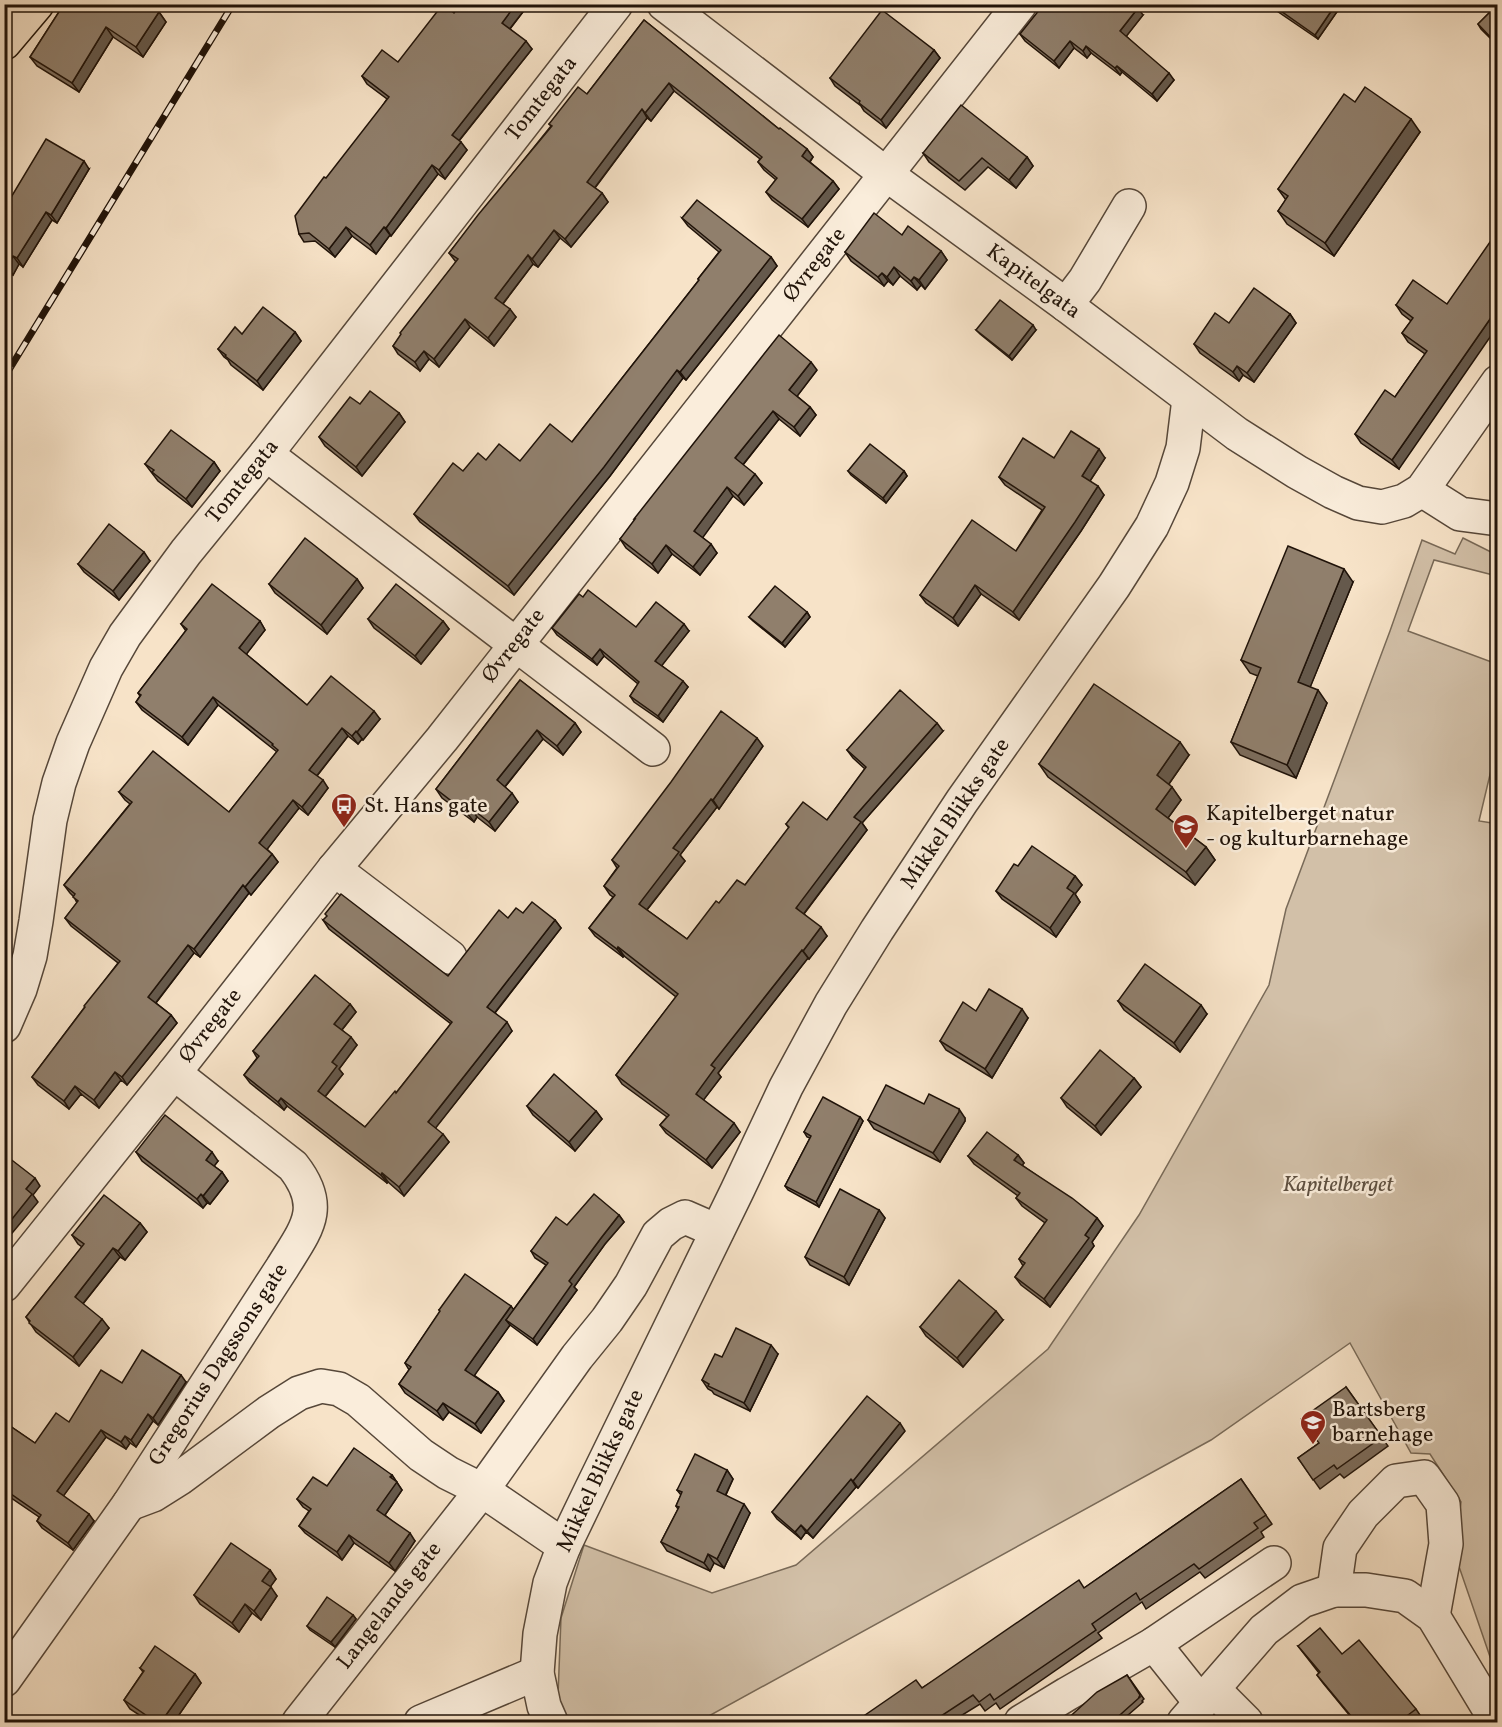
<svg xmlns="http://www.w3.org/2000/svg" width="1502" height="1727" font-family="Vollkorn,serif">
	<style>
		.green { fill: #d2c0a8; stroke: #796a58; stroke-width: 1.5 }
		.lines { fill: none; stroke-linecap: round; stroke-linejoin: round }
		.minor-casing { stroke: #564739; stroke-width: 36 }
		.major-casing { stroke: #201309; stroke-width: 36 }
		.minor { stroke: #faeddb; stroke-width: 33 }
		.major { stroke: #f7e3c8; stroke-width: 33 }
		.rail-casing { stroke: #201309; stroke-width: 7 }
		.rail { stroke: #faeddb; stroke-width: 4.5; stroke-dasharray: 14; stroke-linecap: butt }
		.wall { fill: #7c6d5d; stroke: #201309; stroke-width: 1.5 }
		.shaded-wall { fill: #65594c; stroke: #201309; stroke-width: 1.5 }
		.building { fill: #907f6c; stroke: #201309; stroke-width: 1.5 }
		.labels { text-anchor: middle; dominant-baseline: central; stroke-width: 5; stroke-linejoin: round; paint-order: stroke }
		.street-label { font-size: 22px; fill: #201309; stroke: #faeddb }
		.poi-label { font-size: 22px; fill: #201309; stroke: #faeddb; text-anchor: start }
		.park-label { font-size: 22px; font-style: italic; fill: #5e5041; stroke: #faeddb }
	</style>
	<rect width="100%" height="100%" fill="#f7e3c8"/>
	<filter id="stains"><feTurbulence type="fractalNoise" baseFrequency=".00333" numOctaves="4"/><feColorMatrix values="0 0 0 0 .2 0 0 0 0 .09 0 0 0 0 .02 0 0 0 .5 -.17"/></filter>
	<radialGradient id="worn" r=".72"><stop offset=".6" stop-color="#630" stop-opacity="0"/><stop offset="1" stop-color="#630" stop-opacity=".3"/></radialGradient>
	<!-- green -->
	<path class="green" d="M 1463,538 L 1497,555 L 1497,576 L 1434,560 L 1408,631 L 1497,664 L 1497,745 L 1479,821 L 1498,824 L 1497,1677 L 1454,1552 L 1461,1502 L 1430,1454 L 1411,1453 L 1350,1343 L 1211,1440 L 698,1722 L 567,1722 L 558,1696 L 561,1618 L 584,1545 L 712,1593 L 796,1565 L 1048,1349 L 1139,1215 L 1269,985 L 1286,909 L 1390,631 L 1422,540 L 1455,554 Z"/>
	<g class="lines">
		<defs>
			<g id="minor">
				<path d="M 664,4 L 886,174 L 1066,305 L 1237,434 L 1297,472 L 1333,492 L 1358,503 L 1382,507 L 1404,501 L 1422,490 L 1498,382"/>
				<path d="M 1066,305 L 1085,280 L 1129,206"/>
				<path d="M 266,454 L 653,749"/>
				<path d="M 1422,490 L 1460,514 L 1498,519"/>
				<path d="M 334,869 L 450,957"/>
				<path d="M 4,1026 L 20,989 L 30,956 L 36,921 L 50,820 L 59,783 L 73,743 L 106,668 L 125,635 L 186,552 L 266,454 L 616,4"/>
				<path d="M 4,1285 L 174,1073 L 334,869 L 442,739 L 1020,4"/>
				<path d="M 129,1504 L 153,1495 L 180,1478 L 269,1412 L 299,1393 L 321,1386 L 339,1389 L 358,1400 L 421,1455 L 448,1473 L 482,1490 L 577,1357 L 607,1320 L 631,1285 L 658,1235 L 671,1224 L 685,1217 L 717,1231"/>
				<path d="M 1334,1590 L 1340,1548 L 1363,1514 L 1396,1481 L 1424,1477 L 1443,1504 L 1446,1544 L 1433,1616"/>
				<path d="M 1154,1644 L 1201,1703"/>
				<path d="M 4,1680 L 129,1504 L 282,1268 C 306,1229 326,1208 293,1166 L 174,1073"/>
				<path d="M 1213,1689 L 1246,1722"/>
				<path d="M 299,1722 L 482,1490 L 564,1546"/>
				<path d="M 421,1722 L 537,1673"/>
				<path d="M 551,1722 L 544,1706 L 537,1673 L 540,1634 L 550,1583 L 564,1546 L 591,1490 L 737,1191 L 786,1087 L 831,1004 L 877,930 L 962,801 L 1114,586 L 1152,526 L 1172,483 L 1183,448 L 1189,399"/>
				<path d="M 1021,1722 L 1067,1694 L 1154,1644 L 1274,1563"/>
				<path d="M 1184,1722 L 1264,1630 L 1302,1601 L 1334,1590 L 1366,1590 L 1405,1596 L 1433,1616 L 1497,1722"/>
			</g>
			<path id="major" d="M 4,43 L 37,4"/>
		</defs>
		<!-- minor casing -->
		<use href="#minor" class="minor-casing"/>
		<!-- major casing -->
		<use href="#major" class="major-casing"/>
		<!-- minor -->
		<use href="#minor" class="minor"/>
		<!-- major -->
		<use href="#major" class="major"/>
		<defs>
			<path id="rail" d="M 4,378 L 233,4"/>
		</defs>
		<!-- rail casing -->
		<use href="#rail" class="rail-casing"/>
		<!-- rail -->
		<use href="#rail" class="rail"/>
	</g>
	<!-- wall -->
	<g class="wall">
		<path d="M 64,4 L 159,12 L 166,22 L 143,57 L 113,37 L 79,92 L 37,66 L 30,57 Z"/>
		<path d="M 460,4 L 529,4 L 510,29 L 532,49 L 459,141 L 467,150 L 445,179 L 438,174 L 391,236 L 390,235 L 376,254 L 352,236 L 335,257 L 315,241 L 304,242 L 299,234 L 387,99 L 367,84 L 362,76 L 398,62 L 454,13 Z"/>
		<path d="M 1269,4 L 1340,4 L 1341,6 L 1318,39 L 1271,7 Z"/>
		<path d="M 1497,5 L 1497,45 L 1481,29 L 1478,24 Z"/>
		<path d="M 1143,15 L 1126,36 L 1174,80 L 1157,101 L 1122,72 L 1120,75 L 1091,53 L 1087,58 L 1074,48 L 1059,68 L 1025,41 L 1020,34 Z"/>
		<path d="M 644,20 L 779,129 L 807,149 L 813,157 L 810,162 L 833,181 L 839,189 L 808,227 L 772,200 L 766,192 L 776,180 L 764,170 L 758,162 L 760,159 L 674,91 L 651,121 L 647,118 L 595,188 L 602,193 L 608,202 L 571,247 L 560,238 L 538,267 L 533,264 L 503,304 L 516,317 L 494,346 L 470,327 L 439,367 L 429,359 L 420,371 L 398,354 L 393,346 L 456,262 L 449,253 L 551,126 L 549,124 L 587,94 Z"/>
		<path d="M 934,50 L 940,58 L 886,128 L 864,111 L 861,106 L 835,86 L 830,78 Z"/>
		<path d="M 1355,102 L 1420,132 L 1334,256 L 1287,224 L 1278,211 L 1286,200 L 1278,189 Z"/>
		<path d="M 923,153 L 1027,157 L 1033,166 L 1016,188 L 988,167 L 965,190 L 929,162 Z"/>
		<path d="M 89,169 L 57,223 L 52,220 L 23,267 L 19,264 L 13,275 L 4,270 L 4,209 Z"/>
		<path d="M 682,218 L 771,257 L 777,266 L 686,380 L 683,378 L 610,476 L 514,595 L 420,522 L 414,514 L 463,471 L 486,460 L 520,461 L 572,442 L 699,280 L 698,279 L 719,252 L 688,226 Z"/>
		<path d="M 902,235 L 941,251 L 947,260 L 925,289 L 921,285 L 917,290 L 900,276 L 893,285 L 888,281 L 884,286 L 851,261 L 845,252 Z"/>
		<path d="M 1447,304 L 1399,469 L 1361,443 L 1355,434 L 1395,397 L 1425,354 L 1408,342 L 1402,333 L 1411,321 L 1402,314 L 1396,305 Z"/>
		<path d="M 1290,314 L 1296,323 L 1254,382 L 1243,375 L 1239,381 L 1200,353 L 1194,344 L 1229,323 Z"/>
		<path d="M 976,330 L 1036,330 L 1012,360 L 980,334 Z"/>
		<path d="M 295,332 L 301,341 L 263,390 L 231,365 L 228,360 L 224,357 L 218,349 L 242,334 Z"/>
		<path d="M 817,370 L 797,396 L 810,407 L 816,415 L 800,436 L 779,419 L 743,465 L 762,483 L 744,505 L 733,496 L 702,537 L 717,553 L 700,575 L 672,554 L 658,573 L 626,548 L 620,539 Z"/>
		<path d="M 360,404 L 399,413 L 405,422 L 362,476 L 325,446 L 319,437 Z"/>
		<path d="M 1054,458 L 1105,458 L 1090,481 L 1104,495 L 1081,531 L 1019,620 L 981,594 L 958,626 L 926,603 L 920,595 L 1016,551 L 1042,510 L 1005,485 L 999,477 Z"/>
		<path d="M 214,462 L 220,471 L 192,507 L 158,481 L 145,464 Z"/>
		<path d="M 848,471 L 904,471 L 907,476 L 886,503 L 851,475 Z"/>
		<path d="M 150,561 L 119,600 L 84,572 L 78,564 Z"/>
		<path d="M 357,579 L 363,588 L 327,634 L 275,593 L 269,584 Z"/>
		<path d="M 1353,582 L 1310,687 L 1327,703 L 1296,778 L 1240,755 L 1231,742 L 1258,676 L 1250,673 L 1241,660 Z"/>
		<path d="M 807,612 L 810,617 L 785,647 L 753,621 L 749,617 Z"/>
		<path d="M 368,619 L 443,621 L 449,629 L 421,664 L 374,628 Z"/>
		<path d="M 260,621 L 265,630 L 246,654 L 307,705 L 380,719 L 363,740 L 362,739 L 358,744 L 348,736 L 317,776 L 328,788 L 308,815 L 299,808 L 267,849 L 272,854 L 278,862 L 251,895 L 249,893 L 200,957 L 194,953 L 156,1003 L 171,1015 L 177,1023 L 127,1085 L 121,1080 L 99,1108 L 81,1094 L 69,1109 L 38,1085 L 32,1077 L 118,963 L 71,926 L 65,918 L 77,903 L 74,897 L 70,893 L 64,885 L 130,804 L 125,800 L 119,792 L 229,812 L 277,752 L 218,705 L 188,745 L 142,710 L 136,702 L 140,696 L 138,693 L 186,631 L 181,624 Z"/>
		<path d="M 636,627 L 689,631 L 661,665 L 688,687 L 663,722 L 634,702 L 630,696 L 638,684 L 604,656 L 597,665 L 557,635 L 552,628 Z"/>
		<path d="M 520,680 L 575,723 L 581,732 L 563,755 L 543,739 L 505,787 L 518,802 L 495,831 L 477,817 L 474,822 L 442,798 L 436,789 Z"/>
		<path d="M 943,731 L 862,823 L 867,830 L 804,914 L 827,936 L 809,959 L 808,958 L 718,1073 L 721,1077 L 703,1100 L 740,1132 L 712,1168 L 666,1133 L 660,1125 L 667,1117 L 622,1084 L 616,1075 L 676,997 L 624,956 L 623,957 L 595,936 L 589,928 L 613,897 L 610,895 L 604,886 L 617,868 L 612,860 L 763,746 L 719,809 L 717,807 L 680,855 L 685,861 L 647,910 L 687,939 L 719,903 L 745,885 L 789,828 L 786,824 L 827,820 L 865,769 L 853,758 L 847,750 Z"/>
		<path d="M 1189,755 L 1169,784 L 1181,800 L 1168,818 L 1206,847 L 1215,860 L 1195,885 L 1048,777 L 1039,764 Z"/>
		<path d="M 1018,866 L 1075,876 L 1082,885 L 1075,894 L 1080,902 L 1056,937 L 1002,899 L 996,891 Z"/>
		<path d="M 523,913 L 555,920 L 561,928 L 495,1013 L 512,1031 L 435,1128 L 449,1142 L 404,1196 L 388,1182 L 387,1183 L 287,1106 L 284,1110 L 250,1083 L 244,1075 L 257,1058 L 253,1051 L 350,1004 L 356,1012 L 342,1030 L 357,1045 L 339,1069 L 343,1074 L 325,1097 L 365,1127 L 396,1093 L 451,1024 L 329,929 L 323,920 L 448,976 L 508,918 Z"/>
		<path d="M 1118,1001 L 1207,1014 L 1180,1052 L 1124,1010 Z"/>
		<path d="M 976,1011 L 1028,1018 L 992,1078 L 946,1050 L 940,1041 Z"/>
		<path d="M 1134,1078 L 1141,1087 L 1101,1135 L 1067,1107 L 1061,1098 Z"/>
		<path d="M 924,1104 L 965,1118 L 965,1121 L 940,1162 L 874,1129 L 868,1120 Z"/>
		<path d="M 527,1106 L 596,1111 L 602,1119 L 575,1151 L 533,1115 Z"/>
		<path d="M 860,1117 L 863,1121 L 819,1207 L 788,1190 L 785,1186 L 810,1138 L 807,1137 L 804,1132 Z"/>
		<path d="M 136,1152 L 218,1161 L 214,1166 L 222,1172 L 228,1181 L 210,1204 L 207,1203 L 203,1208 L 142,1161 Z"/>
		<path d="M 1018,1155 L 1024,1163 L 1022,1165 L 1097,1218 L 1103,1226 L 1092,1242 L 1094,1246 L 1050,1307 L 1021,1285 L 1015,1277 L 1023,1266 L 1019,1259 L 1045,1223 L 1022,1206 L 1016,1198 L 1018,1196 L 974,1164 L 968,1156 Z"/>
		<path d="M 879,1210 L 885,1218 L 849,1285 L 810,1265 L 805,1257 Z"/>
		<path d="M 619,1215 L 624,1222 L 605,1244 L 574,1287 L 577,1290 L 537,1345 L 510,1325 L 474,1375 L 498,1392 L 504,1401 L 481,1433 L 449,1412 L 443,1420 L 405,1393 L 399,1384 L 409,1370 L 405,1363 L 440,1312 L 439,1310 L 514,1309 L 546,1265 L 535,1258 L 531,1251 L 567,1225 Z"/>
		<path d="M 140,1223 L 147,1232 L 125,1260 L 120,1257 L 83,1304 L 109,1328 L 79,1366 L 36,1332 L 26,1317 L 82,1247 L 78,1244 L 72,1235 Z"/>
		<path d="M 1003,1320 L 963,1367 L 926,1336 L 920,1327 Z"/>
		<path d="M 778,1354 L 750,1411 L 714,1394 L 712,1391 L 708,1389 L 702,1380 L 722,1357 Z"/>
		<path d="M 186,1382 L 158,1425 L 153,1421 L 136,1447 L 130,1443 L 126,1449 L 106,1437 L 63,1496 L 94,1521 L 73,1550 L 42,1528 L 37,1521 L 39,1517 L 4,1493 L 4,1422 L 35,1443 L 69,1422 L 122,1383 Z"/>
		<path d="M 1346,1387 L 1388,1446 L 1344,1478 L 1340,1474 L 1320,1489 L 1298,1458 L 1319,1443 Z"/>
		<path d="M 905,1431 L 858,1488 L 856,1487 L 813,1538 L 806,1532 L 801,1539 L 777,1519 L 772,1512 Z"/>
		<path d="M 727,1470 L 733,1479 L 726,1495 L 750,1513 L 724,1568 L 714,1563 L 710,1571 L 667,1551 L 661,1542 L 678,1509 L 676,1506 L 681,1495 L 677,1490 Z"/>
		<path d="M 392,1475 L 402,1490 L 385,1515 L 415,1541 L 395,1571 L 354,1543 L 342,1560 L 305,1533 L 299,1526 L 309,1511 L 303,1507 L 297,1499 L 327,1486 Z"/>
		<path d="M 1241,1479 L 1272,1524 L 1261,1532 L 1264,1537 L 1205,1578 L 1200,1572 L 1146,1609 L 1142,1602 L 1098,1633 L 1102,1638 L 1000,1709 L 996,1703 L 985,1711 L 980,1704 L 951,1722 L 855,1722 L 922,1688 L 1084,1588 Z"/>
		<path d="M 270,1570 L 276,1579 L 270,1587 L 277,1596 L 261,1620 L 252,1613 L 239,1632 L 200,1604 L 194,1595 Z"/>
		<path d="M 353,1615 L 356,1619 L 335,1647 L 310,1630 L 307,1626 Z"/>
		<path d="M 1298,1646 L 1342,1654 L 1416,1709 L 1422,1718 L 1416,1722 L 1355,1722 L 1323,1683 L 1317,1675 L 1319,1673 Z"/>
		<path d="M 140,1668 L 195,1674 L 201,1683 L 174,1722 L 150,1722 L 130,1709 L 124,1700 L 143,1672 Z"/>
		<path d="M 1127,1675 L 1144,1699 L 1142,1701 L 1143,1702 L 1120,1722 L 1064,1722 Z"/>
	</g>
	<!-- shaded-wall -->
	<g class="shaded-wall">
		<path d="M 516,4 L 529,4 L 508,31 L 502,23 Z"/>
		<path d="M 1336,4 L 1340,4 L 1341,6 L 1318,39 L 1315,35 Z"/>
		<path d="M 1138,8 L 1143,15 L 1125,38 L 1120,31 Z"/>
		<path d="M 159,12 L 166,22 L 143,57 L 136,47 Z"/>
		<path d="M 106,27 L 113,37 L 79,92 L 72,83 Z"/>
		<path d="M 526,41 L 532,49 L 457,143 L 452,135 Z"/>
		<path d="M 1070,41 L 1074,48 L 1059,68 L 1054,61 Z"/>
		<path d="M 1086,46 L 1091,53 L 1087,58 L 1083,51 Z"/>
		<path d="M 934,50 L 940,58 L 886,128 L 881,120 Z"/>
		<path d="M 1117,66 L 1122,72 L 1120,75 L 1115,68 Z"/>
		<path d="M 1169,73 L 1174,80 L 1157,101 L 1152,94 Z"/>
		<path d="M 669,83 L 674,91 L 651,121 L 645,113 Z"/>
		<path d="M 642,109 L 647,118 L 593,190 L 587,182 Z"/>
		<path d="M 1411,119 L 1420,132 L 1334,256 L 1325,243 Z"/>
		<path d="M 461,142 L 467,150 L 445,179 L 439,170 Z"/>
		<path d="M 807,149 L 813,157 L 808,164 L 802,156 Z"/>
		<path d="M 1027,157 L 1033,166 L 1016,188 L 1009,180 Z"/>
		<path d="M 84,161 L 89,169 L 57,223 L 51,215 Z"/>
		<path d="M 432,165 L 438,174 L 391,236 L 386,228 Z"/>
		<path d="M 833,181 L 839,189 L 808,227 L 802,219 Z"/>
		<path d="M 602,193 L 608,202 L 571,247 L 565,239 Z"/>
		<path d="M 46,212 L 52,220 L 23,267 L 17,258 Z"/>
		<path d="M 346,227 L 352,236 L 335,257 L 329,249 Z"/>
		<path d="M 384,227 L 390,235 L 376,254 L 370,245 Z"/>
		<path d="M 554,230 L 560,238 L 538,267 L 532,259 Z"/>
		<path d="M 941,251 L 947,260 L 925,289 L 919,280 Z"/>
		<path d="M 528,255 L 533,264 L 501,306 L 495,298 Z"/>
		<path d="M 13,256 L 19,264 L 13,275 L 7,267 Z"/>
		<path d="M 771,257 L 777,266 L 686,380 L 680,372 Z"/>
		<path d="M 894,267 L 900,276 L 893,285 L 887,277 Z"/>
		<path d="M 882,273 L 888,281 L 884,286 L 878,277 Z"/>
		<path d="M 914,277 L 921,285 L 917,290 L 911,281 Z"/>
		<path d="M 510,309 L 516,317 L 494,346 L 488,338 Z"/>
		<path d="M 1497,309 L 1497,327 L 1399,469 L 1392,460 Z"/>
		<path d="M 1290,314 L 1296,323 L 1254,382 L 1247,373 Z"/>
		<path d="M 465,319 L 470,327 L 439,367 L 434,359 Z"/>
		<path d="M 1033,325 L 1036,330 L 1012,360 L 1009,356 Z"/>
		<path d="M 295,332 L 301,341 L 263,390 L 257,381 Z"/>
		<path d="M 424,351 L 429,359 L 420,371 L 415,362 Z"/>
		<path d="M 811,362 L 817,370 L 795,399 L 789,390 Z"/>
		<path d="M 1237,366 L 1243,375 L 1239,381 L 1233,372 Z"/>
		<path d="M 677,370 L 683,378 L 610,476 L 514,595 L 508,586 Z"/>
		<path d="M 810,407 L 816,415 L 800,436 L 794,427 Z"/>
		<path d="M 773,411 L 779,419 L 741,467 L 735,458 Z"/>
		<path d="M 399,413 L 405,422 L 362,476 L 356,467 Z"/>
		<path d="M 1099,449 L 1105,458 L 1088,484 L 1082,476 Z"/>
		<path d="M 214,462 L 220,471 L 192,507 L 186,499 Z"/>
		<path d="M 904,471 L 907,476 L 886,503 L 883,498 Z"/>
		<path d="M 755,474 L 762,483 L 744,505 L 738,496 Z"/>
		<path d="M 1098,486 L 1104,495 L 1081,531 L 1019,620 L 1013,612 Z"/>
		<path d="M 727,487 L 733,496 L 701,540 L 694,531 Z"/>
		<path d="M 711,544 L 717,553 L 700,575 L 693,567 Z"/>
		<path d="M 666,545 L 672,554 L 658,573 L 652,564 Z"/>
		<path d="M 144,552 L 150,561 L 119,600 L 113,591 Z"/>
		<path d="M 1344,569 L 1353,582 L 1307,695 L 1298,682 Z"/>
		<path d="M 357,579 L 363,588 L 327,634 L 321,625 Z"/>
		<path d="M 975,585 L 981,594 L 958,626 L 953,618 Z"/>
		<path d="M 807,612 L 810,617 L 785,647 L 782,643 Z"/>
		<path d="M 260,621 L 265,630 L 245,656 L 239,648 Z"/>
		<path d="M 443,621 L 449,629 L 421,664 L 415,656 Z"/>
		<path d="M 684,624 L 689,631 L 660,668 L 655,661 Z"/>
		<path d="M 600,649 L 604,656 L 597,665 L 592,659 Z"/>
		<path d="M 683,681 L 688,687 L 663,722 L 658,716 Z"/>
		<path d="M 1318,690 L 1327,703 L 1296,778 L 1287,765 Z"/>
		<path d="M 213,697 L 218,705 L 188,745 L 182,737 Z"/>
		<path d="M 374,711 L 380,719 L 363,740 L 357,732 Z"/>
		<path d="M 575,723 L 581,732 L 563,755 L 557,746 Z"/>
		<path d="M 937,723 L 943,731 L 862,823 L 867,830 L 802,916 L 796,908 L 854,817 Z"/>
		<path d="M 342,728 L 348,736 L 315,778 L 309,770 Z"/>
		<path d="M 537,730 L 543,739 L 503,789 L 497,780 Z"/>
		<path d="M 356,731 L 362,739 L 358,744 L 352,736 Z"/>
		<path d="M 757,738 L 763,746 L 719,809 L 713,800 Z"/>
		<path d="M 1180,742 L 1189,755 L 1166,788 L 1157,775 Z"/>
		<path d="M 323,780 L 328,788 L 308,815 L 302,807 Z"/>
		<path d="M 1172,787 L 1181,800 L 1165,822 L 1156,809 Z"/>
		<path d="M 512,793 L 518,802 L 495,831 L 489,822 Z"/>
		<path d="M 711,799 L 717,807 L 680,855 L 685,861 L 645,912 L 639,904 L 673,848 Z"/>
		<path d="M 293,800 L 299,808 L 265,852 L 259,843 Z"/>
		<path d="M 471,808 L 477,817 L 474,822 L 467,813 Z"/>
		<path d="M 1206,847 L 1215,860 L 1195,885 L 1186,872 Z"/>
		<path d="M 272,854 L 278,862 L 251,895 L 245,887 Z"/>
		<path d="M 1075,876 L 1082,885 L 1075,894 L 1080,902 L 1056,937 L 1050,928 L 1067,888 Z"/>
		<path d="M 243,885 L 249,893 L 200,957 L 194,949 Z"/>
		<path d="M 555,920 L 561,928 L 493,1015 L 487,1007 Z"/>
		<path d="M 821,927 L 827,936 L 809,959 L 803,951 Z"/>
		<path d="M 188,945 L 194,953 L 154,1005 L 148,997 Z"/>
		<path d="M 618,947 L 624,956 L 623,957 L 617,949 Z"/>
		<path d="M 802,950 L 808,958 L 718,1073 L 721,1077 L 702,1102 L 696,1094 L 711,1065 Z"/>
		<path d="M 350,1004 L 356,1012 L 340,1032 L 334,1024 Z"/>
		<path d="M 1201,1005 L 1207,1014 L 1180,1052 L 1174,1043 Z"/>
		<path d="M 1022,1009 L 1028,1018 L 992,1078 L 985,1069 Z"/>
		<path d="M 171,1015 L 177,1023 L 127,1085 L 122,1077 Z"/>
		<path d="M 507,1022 L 512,1031 L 434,1130 L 428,1122 Z"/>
		<path d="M 351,1037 L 357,1045 L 339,1069 L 343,1074 L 323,1099 L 318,1091 L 332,1062 Z"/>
		<path d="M 115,1072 L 121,1080 L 99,1108 L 94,1100 Z"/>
		<path d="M 1134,1078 L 1141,1087 L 1101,1135 L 1095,1126 Z"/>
		<path d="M 75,1086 L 81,1094 L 69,1109 L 64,1101 Z"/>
		<path d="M 281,1098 L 287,1106 L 284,1110 L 278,1102 Z"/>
		<path d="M 959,1109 L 965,1118 L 965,1121 L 940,1162 L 933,1153 Z"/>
		<path d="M 596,1111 L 602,1119 L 575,1151 L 569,1142 Z"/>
		<path d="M 860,1117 L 863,1121 L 819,1207 L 816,1202 Z"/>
		<path d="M 734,1123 L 740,1132 L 712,1168 L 706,1160 Z"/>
		<path d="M 443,1134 L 449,1142 L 404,1196 L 399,1187 Z"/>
		<path d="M 212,1152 L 218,1161 L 212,1169 L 206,1160 Z"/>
		<path d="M 1018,1155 L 1024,1163 L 1020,1168 L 1014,1160 Z"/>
		<path d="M 222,1172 L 228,1181 L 210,1204 L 203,1196 Z"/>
		<path d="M 382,1173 L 388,1182 L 387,1183 L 381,1175 Z"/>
		<path d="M 35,1178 L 40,1186 L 33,1195 L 38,1202 L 8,1238 L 4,1232 L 4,1229 L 26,1189 Z"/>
		<path d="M 201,1194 L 207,1203 L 203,1208 L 197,1199 Z"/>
		<path d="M 879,1210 L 885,1218 L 849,1285 L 844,1277 Z"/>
		<path d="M 619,1215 L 624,1222 L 605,1244 L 574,1287 L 577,1290 L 537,1345 L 533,1339 L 569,1281 L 601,1238 Z"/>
		<path d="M 1097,1218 L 1103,1226 L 1092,1242 L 1094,1246 L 1050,1307 L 1044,1299 L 1085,1235 Z"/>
		<path d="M 140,1223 L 147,1232 L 125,1260 L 118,1251 Z"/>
		<path d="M 113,1248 L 120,1257 L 81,1306 L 75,1297 Z"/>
		<path d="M 511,1306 L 517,1314 L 506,1320 L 510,1325 L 472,1379 L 465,1370 Z"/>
		<path d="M 996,1311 L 1003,1320 L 963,1367 L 957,1358 Z"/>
		<path d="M 102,1319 L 109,1328 L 79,1366 L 73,1357 Z"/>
		<path d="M 771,1345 L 778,1354 L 750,1411 L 744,1403 Z"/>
		<path d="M 181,1375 L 186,1382 L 158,1425 L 153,1418 Z"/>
		<path d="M 498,1392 L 504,1401 L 481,1433 L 475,1424 Z"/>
		<path d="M 443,1403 L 449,1412 L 443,1420 L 437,1411 Z"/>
		<path d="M 148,1414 L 153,1421 L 136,1447 L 131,1440 Z"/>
		<path d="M 900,1423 L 905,1431 L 858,1488 L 853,1481 Z"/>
		<path d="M 101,1430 L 106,1437 L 62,1498 L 57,1491 Z"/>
		<path d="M 125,1436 L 130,1443 L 126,1449 L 121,1442 Z"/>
		<path d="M 727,1470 L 733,1479 L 723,1500 L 717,1491 Z"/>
		<path d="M 392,1475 L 402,1490 L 383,1518 L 377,1510 Z"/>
		<path d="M 851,1479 L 856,1487 L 813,1538 L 807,1531 Z"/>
		<path d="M 744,1504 L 750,1513 L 724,1568 L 717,1559 Z"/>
		<path d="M 89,1514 L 94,1521 L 73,1550 L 68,1543 Z"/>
		<path d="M 801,1525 L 806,1532 L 801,1539 L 795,1532 Z"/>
		<path d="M 410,1533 L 415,1541 L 395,1571 L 389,1563 Z"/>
		<path d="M 349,1535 L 354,1543 L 342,1560 L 337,1552 Z"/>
		<path d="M 708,1554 L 714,1563 L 710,1571 L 704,1563 Z"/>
		<path d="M 270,1570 L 276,1579 L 268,1590 L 262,1581 Z"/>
		<path d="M 271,1587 L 277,1596 L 261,1620 L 254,1611 Z"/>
		<path d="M 245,1604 L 252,1613 L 239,1632 L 232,1623 Z"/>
		<path d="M 353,1615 L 356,1619 L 335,1647 L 331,1642 Z"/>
		<path d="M 195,1674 L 201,1683 L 174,1722 L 161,1722 Z"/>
	</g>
	<!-- building -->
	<g class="building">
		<path d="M 64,4 L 147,4 L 159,12 L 136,47 L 106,27 L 72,83 L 30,57 Z"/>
		<path d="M 443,4 L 454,13 L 460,4 L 516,4 L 502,23 L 526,41 L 452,135 L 461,142 L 439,170 L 432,165 L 386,228 L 384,227 L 370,245 L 346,227 L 329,249 L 309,233 L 299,234 L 295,216 L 324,177 L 326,178 L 389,97 L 362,76 L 382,50 L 398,62 Z"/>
		<path d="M 1044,4 L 1133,4 L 1138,8 L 1120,31 L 1169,73 L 1152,94 L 1117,66 L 1115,68 L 1086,46 L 1083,51 L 1070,41 L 1054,61 L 1020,34 Z"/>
		<path d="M 1271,4 L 1336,4 L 1315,35 Z"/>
		<path d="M 1497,5 L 1497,44 L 1478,24 Z"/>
		<path d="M 882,10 L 934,50 L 881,120 L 859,103 L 860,101 L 830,78 Z"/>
		<path d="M 644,20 L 779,129 L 780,128 L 807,149 L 802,156 L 833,181 L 802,219 L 766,192 L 777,178 L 758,162 L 762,157 L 669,83 L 645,113 L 642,109 L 587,182 L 602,193 L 565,239 L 554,230 L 532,259 L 528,255 L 495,298 L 510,309 L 488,338 L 465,319 L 434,359 L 424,351 L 415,362 L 393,346 L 401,334 L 400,333 L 458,259 L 449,253 L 478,215 L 552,126 L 549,124 L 578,87 L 587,94 Z"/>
		<path d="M 1365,87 L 1411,119 L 1325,243 L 1278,211 L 1288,196 L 1278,189 L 1344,94 L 1355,102 Z"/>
		<path d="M 961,105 L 1027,157 L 1009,180 L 982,158 L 959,181 L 923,153 Z"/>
		<path d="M 46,139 L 84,161 L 51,215 L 46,212 L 17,258 L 13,256 L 7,267 L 4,265 L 4,209 Z"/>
		<path d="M 697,200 L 771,257 L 680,372 L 677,370 L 604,467 L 508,586 L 414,514 L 453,463 L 463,471 L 478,453 L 486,460 L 499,444 L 520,461 L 550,424 L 572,442 L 699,280 L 698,279 L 721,250 L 682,218 Z"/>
		<path d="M 874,213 L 902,235 L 908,226 L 941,251 L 919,280 L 914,277 L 911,281 L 894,267 L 887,277 L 882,273 L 878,277 L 845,252 Z"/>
		<path d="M 1497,232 L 1497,309 L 1392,460 L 1355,434 L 1385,390 L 1395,397 L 1427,351 L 1402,333 L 1413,318 L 1396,305 L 1413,280 L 1447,304 Z"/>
		<path d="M 1254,288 L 1290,314 L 1247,373 L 1237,366 L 1233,372 L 1194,344 L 1215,313 L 1229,323 Z"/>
		<path d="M 1000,300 L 1033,325 L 1009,356 L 976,330 Z"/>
		<path d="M 263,307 L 295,332 L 257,381 L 225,356 L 226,355 L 218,349 L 235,327 L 242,334 Z"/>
		<path d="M 779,335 L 811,362 L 789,390 L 810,407 L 794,427 L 773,411 L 735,458 L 755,474 L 738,496 L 727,487 L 694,531 L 711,544 L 693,567 L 666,545 L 652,564 L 620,539 L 635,519 L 634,519 Z"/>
		<path d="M 370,391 L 399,413 L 356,467 L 319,437 L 350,397 L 360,404 Z"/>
		<path d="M 171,430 L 214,462 L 186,499 L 152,472 L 154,470 L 145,464 Z"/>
		<path d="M 1071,431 L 1099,449 L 1082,476 L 1098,486 L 1075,522 L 1013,612 L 975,585 L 953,618 L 920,595 L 972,520 L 1016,551 L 1045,507 L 999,477 L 1023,438 L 1054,458 Z"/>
		<path d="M 870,444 L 904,471 L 883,498 L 848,471 Z"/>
		<path d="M 109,524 L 144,552 L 113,591 L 78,564 Z"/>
		<path d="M 305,538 L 357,579 L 321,625 L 269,584 Z"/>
		<path d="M 1288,546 L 1344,569 L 1298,682 L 1318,690 L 1287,765 L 1231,742 L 1261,668 L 1241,660 Z"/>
		<path d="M 212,584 L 260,621 L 239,648 L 307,705 L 331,676 L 374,711 L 357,732 L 356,731 L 352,736 L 342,728 L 309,770 L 323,780 L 302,807 L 293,800 L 259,843 L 272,854 L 245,887 L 243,885 L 194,949 L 188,945 L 148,997 L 171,1015 L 122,1077 L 115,1072 L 94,1100 L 75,1086 L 64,1101 L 32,1077 L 85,1007 L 84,1006 L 120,961 L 65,918 L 78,901 L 73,897 L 75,894 L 64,885 L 132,802 L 119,792 L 153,751 L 229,812 L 278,750 L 272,745 L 273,744 L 213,697 L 182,737 L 136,702 L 141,695 L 138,693 L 187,629 L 181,624 Z"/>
		<path d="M 396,584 L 443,621 L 415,656 L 368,619 Z"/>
		<path d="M 775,586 L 807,612 L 782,643 L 749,617 Z"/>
		<path d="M 588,590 L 636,627 L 656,602 L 684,624 L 655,661 L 683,681 L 658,716 L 630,696 L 639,682 L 600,649 L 592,659 L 552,628 L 579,594 L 583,597 Z"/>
		<path d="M 520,680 L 575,723 L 557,746 L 537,730 L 497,780 L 512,793 L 489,822 L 471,808 L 467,813 L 436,789 Z"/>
		<path d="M 1094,684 L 1180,742 L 1157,775 L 1172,787 L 1156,809 L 1206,847 L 1186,872 L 1039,764 Z"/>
		<path d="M 900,690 L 937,723 L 854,817 L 861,822 L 796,908 L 821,927 L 803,951 L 802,950 L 711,1065 L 715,1068 L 696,1094 L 734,1123 L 706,1160 L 660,1125 L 669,1115 L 616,1075 L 678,994 L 618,947 L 617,949 L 589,928 L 615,895 L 604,886 L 619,866 L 612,860 L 671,782 L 721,711 L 757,738 L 713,800 L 711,799 L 673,848 L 679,852 L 639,904 L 687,939 L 716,901 L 719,903 L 737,880 L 745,885 L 789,827 L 786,824 L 803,802 L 827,820 L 866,767 L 847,750 Z"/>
		<path d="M 1032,846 L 1075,876 L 1067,888 L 1074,893 L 1050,928 L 996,891 L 1014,864 L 1018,866 Z"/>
		<path d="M 341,894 L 448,976 L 499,910 L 508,918 L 516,908 L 523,913 L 532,902 L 555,920 L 487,1007 L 507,1022 L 428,1122 L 443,1134 L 399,1187 L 382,1173 L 381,1175 L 281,1098 L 278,1102 L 244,1075 L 259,1056 L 253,1051 L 315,975 L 350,1004 L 334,1024 L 351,1037 L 332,1062 L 337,1066 L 318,1091 L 365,1127 L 395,1091 L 396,1093 L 452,1022 L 323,920 L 327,916 L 325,914 Z"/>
		<path d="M 1145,964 L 1201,1005 L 1174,1043 L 1118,1001 Z"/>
		<path d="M 989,989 L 1022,1009 L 985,1069 L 940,1041 L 963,1002 L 976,1011 Z"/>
		<path d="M 1100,1050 L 1134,1078 L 1095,1126 L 1061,1098 Z"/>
		<path d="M 554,1074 L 596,1111 L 569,1142 L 527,1106 Z"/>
		<path d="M 886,1085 L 924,1104 L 929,1094 L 959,1109 L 959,1112 L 933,1153 L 868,1120 Z"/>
		<path d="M 823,1097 L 860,1117 L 816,1202 L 785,1186 L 811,1136 L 804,1132 Z"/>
		<path d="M 165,1115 L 212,1152 L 206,1160 L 222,1172 L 203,1196 L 201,1194 L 197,1199 L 136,1152 Z"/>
		<path d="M 987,1132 L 1018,1155 L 1014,1160 L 1072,1198 L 1097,1218 L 1085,1235 L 1089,1238 L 1044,1299 L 1015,1277 L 1025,1263 L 1019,1259 L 1047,1220 L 1016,1198 L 1020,1193 L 968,1156 Z"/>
		<path d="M 4,1154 L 35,1178 L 26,1189 L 32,1194 L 4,1229 Z"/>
		<path d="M 840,1189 L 879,1210 L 844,1277 L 805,1257 Z"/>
		<path d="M 594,1194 L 619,1215 L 601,1238 L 569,1281 L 572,1284 L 533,1339 L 506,1320 L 548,1263 L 531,1251 L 556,1217 L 567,1225 Z"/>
		<path d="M 104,1195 L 140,1223 L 118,1251 L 113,1248 L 75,1297 L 102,1319 L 73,1357 L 29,1323 L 30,1321 L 26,1317 L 84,1244 L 72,1235 Z"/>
		<path d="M 465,1274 L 511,1306 L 465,1370 L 498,1392 L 475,1424 L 443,1403 L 437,1411 L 399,1384 L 411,1367 L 405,1363 L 440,1311 L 439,1310 Z"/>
		<path d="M 959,1280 L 996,1311 L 957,1358 L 920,1327 Z"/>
		<path d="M 736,1328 L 771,1345 L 744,1403 L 708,1386 L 709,1384 L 702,1380 L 715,1354 L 722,1357 Z"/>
		<path d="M 142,1350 L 181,1375 L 153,1418 L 148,1414 L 131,1440 L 125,1436 L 121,1442 L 101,1430 L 57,1491 L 89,1514 L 68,1543 L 37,1521 L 41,1515 L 4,1489 L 4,1422 L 35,1443 L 56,1413 L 69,1422 L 101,1370 L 122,1383 Z"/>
		<path d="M 1346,1387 L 1382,1437 L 1337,1469 L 1334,1465 L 1313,1480 L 1298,1458 L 1319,1443 L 1301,1419 Z"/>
		<path d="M 867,1396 L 900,1423 L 853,1481 L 851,1479 L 807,1531 L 801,1525 L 795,1532 L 772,1512 Z"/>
		<path d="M 354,1448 L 392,1475 L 390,1477 L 397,1482 L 377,1510 L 410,1533 L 389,1563 L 349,1535 L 337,1552 L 299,1526 L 311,1509 L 297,1499 L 313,1477 L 327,1486 Z"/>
		<path d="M 695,1454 L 727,1470 L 717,1491 L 744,1504 L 717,1559 L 708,1554 L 704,1563 L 661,1542 L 679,1507 L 676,1506 L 682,1492 L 677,1490 Z"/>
		<path d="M 1241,1479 L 1266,1515 L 1254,1523 L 1258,1528 L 1199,1569 L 1194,1564 L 1140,1600 L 1136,1593 L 1092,1624 L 1096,1630 L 994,1700 L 990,1694 L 979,1702 L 973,1695 L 932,1722 L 855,1722 L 916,1680 L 922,1688 L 1079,1580 L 1084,1588 Z"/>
		<path d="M 231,1543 L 270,1570 L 262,1581 L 271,1587 L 254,1611 L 245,1604 L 232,1623 L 194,1595 Z"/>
		<path d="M 327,1597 L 353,1615 L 331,1642 L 307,1626 Z"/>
		<path d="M 1320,1628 L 1342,1654 L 1359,1640 L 1416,1709 L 1408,1715 L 1414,1722 L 1356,1722 L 1317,1675 L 1320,1672 L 1298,1646 Z"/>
		<path d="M 155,1646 L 195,1674 L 161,1722 L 156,1722 L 124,1700 L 144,1671 L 140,1668 Z"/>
		<path d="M 1127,1675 L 1140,1695 L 1139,1697 L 1140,1697 L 1112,1722 L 1064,1722 L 1097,1692 Z"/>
	</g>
	<!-- icons -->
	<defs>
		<symbol id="bus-pin" viewBox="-11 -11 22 30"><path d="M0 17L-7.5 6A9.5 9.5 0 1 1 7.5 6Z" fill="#8f2418" stroke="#faeddb"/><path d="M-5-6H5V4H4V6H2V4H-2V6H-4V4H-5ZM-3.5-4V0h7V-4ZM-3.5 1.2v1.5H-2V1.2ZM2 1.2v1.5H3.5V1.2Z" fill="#fff"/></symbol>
		<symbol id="school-pin" viewBox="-11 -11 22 30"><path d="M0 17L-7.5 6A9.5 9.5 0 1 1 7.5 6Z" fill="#8f2418" stroke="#faeddb"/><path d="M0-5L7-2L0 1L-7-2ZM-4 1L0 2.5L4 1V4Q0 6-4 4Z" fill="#fff"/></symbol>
	</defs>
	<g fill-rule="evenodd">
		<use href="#bus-pin" x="329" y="791" width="30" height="40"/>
		<use href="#school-pin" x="1171" y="812" width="30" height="40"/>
		<use href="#school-pin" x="1298" y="1408" width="30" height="40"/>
	</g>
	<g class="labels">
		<!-- street labels -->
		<g class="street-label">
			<text transform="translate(542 99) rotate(-52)">Tomtegata</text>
			<text transform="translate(815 265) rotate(-52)">Øvregate</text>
			<text transform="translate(1033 282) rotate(36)">Kapitelgata</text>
			<text transform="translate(243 482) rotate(-51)">Tomtegata</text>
			<text transform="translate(514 646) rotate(-52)">Øvregate</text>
			<text transform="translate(956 814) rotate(-56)">Mikkel Blikks gate</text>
			<text transform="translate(211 1026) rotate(-52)">Øvregate</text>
			<text transform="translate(219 1365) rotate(-57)">Gregorius Dagssons gate</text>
			<text transform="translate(601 1471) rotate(-65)">Mikkel Blikks gate</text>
			<text transform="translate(390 1606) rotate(-52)">Langelands gate</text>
		</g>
		<!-- poi labels -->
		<g class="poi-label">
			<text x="364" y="806">St. Hans gate</text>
			<text x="1206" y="814">Kapitelberget natur<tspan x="1206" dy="25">- og kulturbarnehage</tspan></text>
			<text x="1332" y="1410">Bartsberg<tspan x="1332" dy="25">barnehage</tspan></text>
		</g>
		<!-- park labels -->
		<g class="park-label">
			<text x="1338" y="1185">Kapitelberget</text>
		</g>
	</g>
	<!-- margin -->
	<rect width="1502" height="1727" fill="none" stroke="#f7e3c8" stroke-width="24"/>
	<rect x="6" y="6" width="1490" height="1715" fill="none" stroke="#201309" stroke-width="3"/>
	<rect x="12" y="12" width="1478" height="1703" fill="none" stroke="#201309" stroke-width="1.5"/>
	<rect width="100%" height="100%" filter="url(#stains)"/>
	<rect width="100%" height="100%" fill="url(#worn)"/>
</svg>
